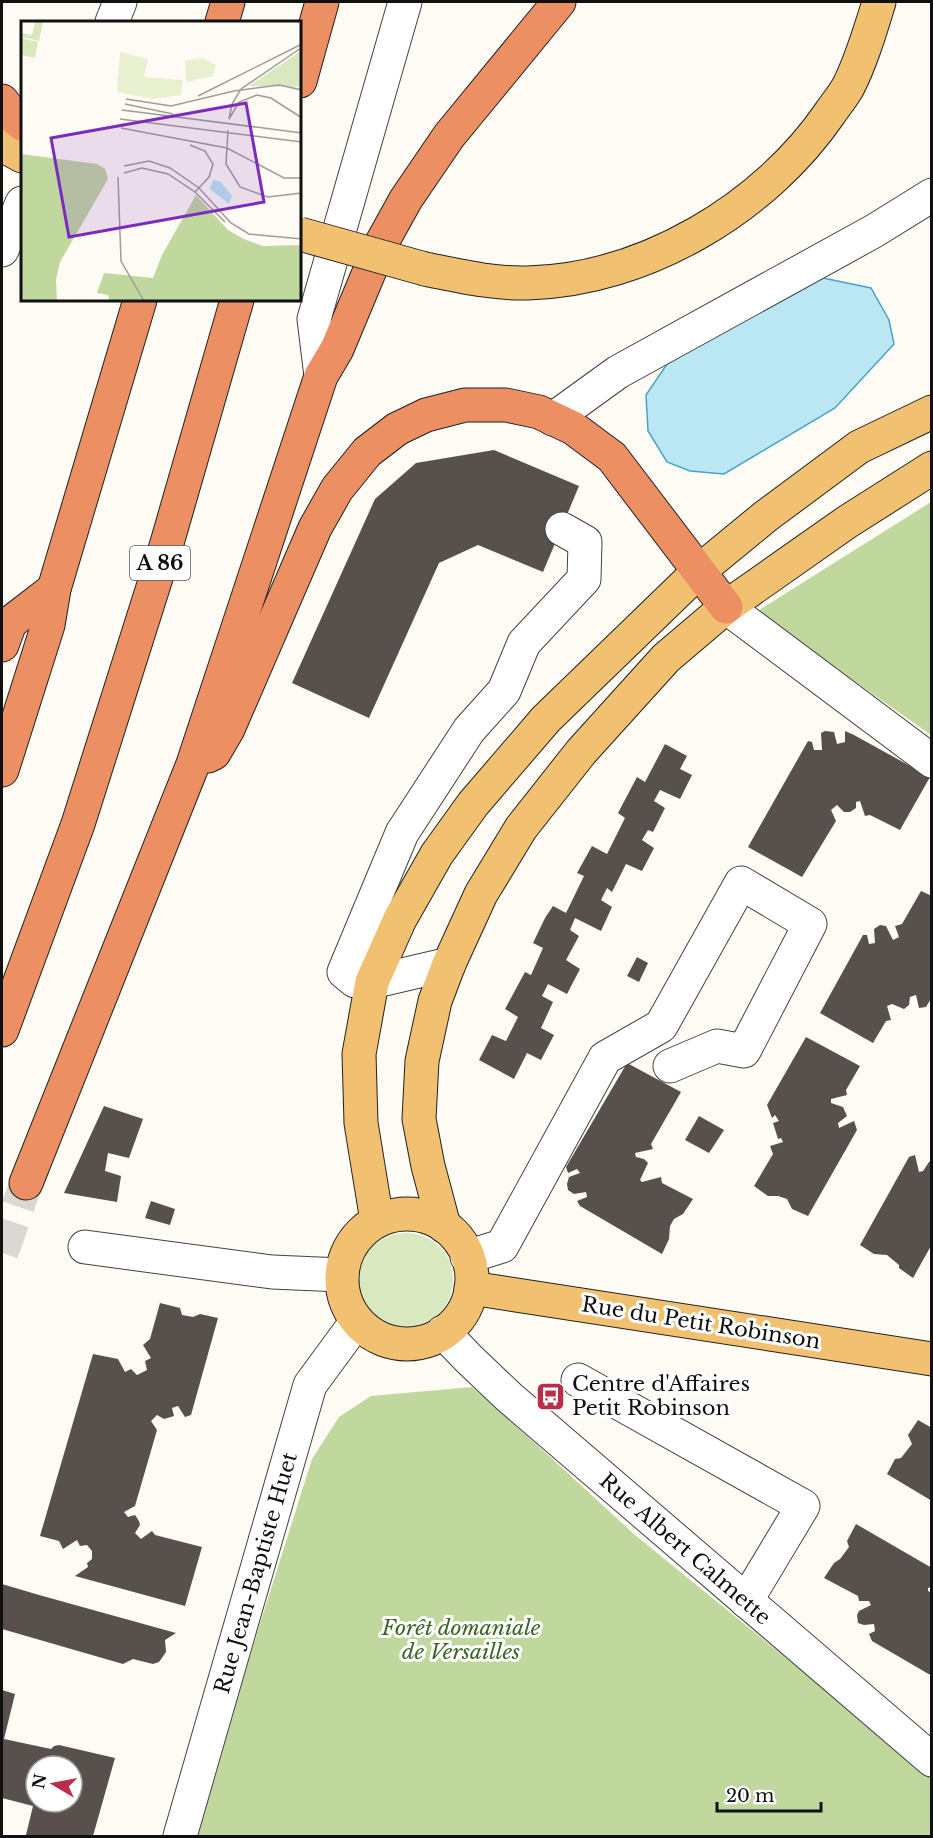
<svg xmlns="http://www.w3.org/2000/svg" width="933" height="1838" font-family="'Libre Baskerville',serif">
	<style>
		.green { fill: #d9e8be }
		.forest { fill: #c0d89e }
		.water { fill: #bbe6f3; stroke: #46a4c7; stroke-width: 1.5 }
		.building { fill: #58504d; fill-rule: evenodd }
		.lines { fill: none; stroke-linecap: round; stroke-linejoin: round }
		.highway-tunnel { stroke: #dad8d2; stroke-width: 33; stroke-dasharray: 33 16; stroke-linecap: butt }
		.minor-casing { stroke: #434343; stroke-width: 35 }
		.major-casing { stroke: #212121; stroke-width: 35 }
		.highway-casing { stroke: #212121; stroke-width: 35 }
		.minor { stroke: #fff; stroke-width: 33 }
		.major { stroke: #f1c171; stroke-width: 33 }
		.highway { stroke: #ec9064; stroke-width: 33 }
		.major-bridge-casing { stroke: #212121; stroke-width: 35; stroke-linecap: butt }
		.major-bridge { stroke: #f1c171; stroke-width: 33 }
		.labels { text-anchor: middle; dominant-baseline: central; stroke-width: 6; stroke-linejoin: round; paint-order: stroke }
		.shield { fill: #fff; stroke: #585858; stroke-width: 1.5 }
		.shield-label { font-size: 20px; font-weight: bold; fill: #101010 }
		.street-label { font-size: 21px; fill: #101010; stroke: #fff }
		.poi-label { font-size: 21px; fill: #101010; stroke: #fff; text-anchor: start }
		.park-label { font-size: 21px; font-style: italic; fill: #3a6523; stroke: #fff }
		.inset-road { fill: none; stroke: #9f9d99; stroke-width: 1.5 }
		.view { fill: #7b2cbf; fill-opacity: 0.15; stroke: #7b2cbf; stroke-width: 3 }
		.inset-edge { fill: none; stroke: #101010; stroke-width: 3 }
	</style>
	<rect width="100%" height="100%" fill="#fefbf4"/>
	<!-- green -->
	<circle class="green" cx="406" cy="1280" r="47"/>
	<!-- forest -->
	<g class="forest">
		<path d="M 931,502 L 931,735 L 756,612 Z"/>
		<path d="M 472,1387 L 498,1409 L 635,1535 L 931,1776 L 931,1836 L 193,1836 L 312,1459 L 339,1417 L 371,1396 Z"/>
	</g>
	<!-- water -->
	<path class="water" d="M 823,278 L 871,288 L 889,320 L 894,344 L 835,408 L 724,474 L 690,471 L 667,462 L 648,431 L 646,395 L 667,364 L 743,317 Z"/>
	<!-- building -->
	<g class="building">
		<path d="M 494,450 L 579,486 L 543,572 L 478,545 L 439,563 L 369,718 L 292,683 L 375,499 L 416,463 Z"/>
		<path d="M 825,731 L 834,732 L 837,744 L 845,742 L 845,731 L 854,735 L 930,777 L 900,830 L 870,815 L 865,816 L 860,801 L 856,802 L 856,808 L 850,812 L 844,812 L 837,805 L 831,810 L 836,821 L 802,877 L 748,847 L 808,741 L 812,742 L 814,750 L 822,750 L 821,733 Z"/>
		<path d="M 665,744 L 687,756 L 680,769 L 692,775 L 680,799 L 660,790 L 654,801 L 665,808 L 653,832 L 648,830 L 642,840 L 654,848 L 642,871 L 626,864 L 612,892 L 607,888 L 601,900 L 612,907 L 601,931 L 575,918 L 570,930 L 579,936 L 566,960 L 580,969 L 567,994 L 548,984 L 542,996 L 553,1002 L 541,1028 L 554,1035 L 541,1060 L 527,1053 L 514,1079 L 479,1060 L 492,1035 L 506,1041 L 518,1017 L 505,1009 L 525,972 L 531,975 L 543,948 L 533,943 L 545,918 L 553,906 L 566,913 L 584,876 L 577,873 L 592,846 L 607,854 L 625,818 L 618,813 L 637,777 L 645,782 Z"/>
		<path d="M 921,891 L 932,896 L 932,997 L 926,1007 L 919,1008 L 916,995 L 910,997 L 909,1005 L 904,1009 L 892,1004 L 887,1006 L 891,1020 L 886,1021 L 873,1043 L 820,1013 L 863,935 L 867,935 L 869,944 L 875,943 L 874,929 L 880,925 L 886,926 L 893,940 L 899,937 L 895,926 L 902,924 Z"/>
		<path d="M 637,957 L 648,963 L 639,982 L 627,976 Z"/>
		<path d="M 806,1037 L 860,1066 L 846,1090 L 847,1095 L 831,1099 L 831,1103 L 843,1107 L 847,1116 L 838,1123 L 839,1128 L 854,1121 L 857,1130 L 808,1216 L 792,1209 L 787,1199 L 778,1196 L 768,1196 L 754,1186 L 773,1154 L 770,1146 L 783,1142 L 781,1138 L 778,1139 L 773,1123 L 779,1121 L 775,1115 L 772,1118 L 767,1105 Z"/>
		<path d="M 627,1063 L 681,1092 L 651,1144 L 653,1149 L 635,1153 L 636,1157 L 644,1159 L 648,1163 L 640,1180 L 642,1182 L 661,1177 L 662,1183 L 693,1199 L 683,1214 L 674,1219 L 670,1226 L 669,1239 L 662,1254 L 580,1206 L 577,1201 L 587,1197 L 586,1192 L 574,1194 L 568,1190 L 567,1184 L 569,1177 L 580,1173 L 577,1169 L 568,1173 L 566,1167 Z"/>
		<path d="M 104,1106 L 143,1119 L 129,1158 L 108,1153 L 105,1171 L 121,1176 L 117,1202 L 64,1193 Z"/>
		<path d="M 699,1116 L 724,1130 L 709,1153 L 685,1140 Z"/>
		<path d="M 915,1155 L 919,1172 L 923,1171 L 929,1162 L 932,1161 L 932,1244 L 913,1278 L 899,1268 L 899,1265 L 887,1255 L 874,1254 L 860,1245 L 909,1157 Z"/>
		<path d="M 151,1201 L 175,1209 L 170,1225 L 145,1218 Z"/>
		<path d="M 160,1303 L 180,1308 L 182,1315 L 193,1317 L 200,1314 L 218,1318 L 191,1415 L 185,1417 L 178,1406 L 172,1408 L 174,1416 L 164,1419 L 157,1415 L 151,1421 L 157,1430 L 135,1506 L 124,1512 L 128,1517 L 135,1515 L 139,1521 L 140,1525 L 135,1533 L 141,1539 L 152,1531 L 155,1535 L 202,1547 L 185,1606 L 75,1576 L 88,1567 L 87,1563 L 92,1559 L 92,1551 L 87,1545 L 80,1546 L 77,1540 L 63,1549 L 59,1541 L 40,1536 L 93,1354 L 118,1359 L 125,1372 L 131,1369 L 137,1375 L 147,1370 L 145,1361 L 151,1358 L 143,1345 L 150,1339 Z"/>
		<path d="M 918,1420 L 932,1428 L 932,1501 L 887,1474 L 895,1459 L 901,1458 L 912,1444 L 908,1435 Z"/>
		<path d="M 856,1524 L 932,1568 L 932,1587 L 928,1588 L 928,1591 L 932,1593 L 932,1676 L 872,1641 L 869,1634 L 875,1631 L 874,1624 L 864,1625 L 858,1623 L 857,1615 L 859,1611 L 871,1605 L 869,1601 L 859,1601 L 858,1596 L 824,1578 L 834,1563 L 840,1559 L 849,1547 L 847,1541 Z"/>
		<path d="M 2,1584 L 39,1595 L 176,1633 L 165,1640 L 166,1652 L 159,1662 L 153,1664 L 133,1659 L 123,1664 L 2,1629 Z"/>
		<path d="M 2,1690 L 15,1694 L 4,1739 L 51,1749 L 54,1746 L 59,1745 L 115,1758 L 93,1836 L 33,1836 L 26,1835 L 33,1806 L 2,1798 ZM 36,1766 L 72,1766 L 72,1802 L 36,1802 Z"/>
	</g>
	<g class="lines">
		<!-- highway-tunnel -->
		<path class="highway-tunnel" d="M 2,1253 L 26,1183"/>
		<defs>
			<g id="minor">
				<path d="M 112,22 L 120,2"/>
				<path d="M 2,250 L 22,203"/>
				<path d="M 321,376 L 314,319 L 405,2"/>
				<path d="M 553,419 L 618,372 L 874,231 L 932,195"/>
				<path d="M 726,607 L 932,761"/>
				<path d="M 449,964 L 372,982 L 355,981 L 344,972 L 402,833 L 469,730 L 504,691 L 524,643 L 584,579 L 585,542 L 562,529"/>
				<path d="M 85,1247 L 272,1272 L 342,1275"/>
				<path d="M 467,1257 L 502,1246 L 605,1058 L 661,1026 L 741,883 L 810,924 L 744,1051 L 717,1046 L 670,1066"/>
				<path d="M 443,1332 L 469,1359 L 509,1397 L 932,1760"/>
				<path d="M 578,1380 L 803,1506 L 746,1601"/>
				<path d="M 180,1836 L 310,1385 L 357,1321"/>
			</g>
			<g id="major">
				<path d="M 2,145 L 22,156"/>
				<path d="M 425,269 C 460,276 493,284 528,283 C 645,280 765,208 830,113 C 836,104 843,96 848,87 C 861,62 871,28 879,2"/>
				<circle cx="407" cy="1279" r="65"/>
				<path d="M 377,1221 L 361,1123 L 359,1054 L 372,982 L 400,919 L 437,854 L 473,804 L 546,719 L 699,571 L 766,516 L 859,447 L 932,412"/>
				<path d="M 444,1226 L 428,1166 L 419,1119 L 422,1061 L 435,1001 L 449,964 L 481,894 L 521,828 L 581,752 L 666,658 L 726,607 L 847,522 L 932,468"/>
				<path d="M 471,1288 L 932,1359"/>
			</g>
			<g id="highway">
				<path d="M 222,22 L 228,2"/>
				<path d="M 300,81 L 322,2"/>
				<path d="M 2,101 L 14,117 L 22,124"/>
				<path d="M 2,645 L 10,623 L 54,589"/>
				<path d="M 208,756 L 214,753 L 228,729 L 315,528 L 337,489 L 367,452 L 397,429 L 426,415 L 465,405 L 506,405 L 539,412 L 573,428 L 612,457 L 726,607"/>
				<path d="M 2,770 L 48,625 L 54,589 L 140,300"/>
				<path d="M 2,1030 L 78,824 L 167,543 L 237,300"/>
				<path d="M 26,1183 L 193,764 L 321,376 L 337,349 L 380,246 L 406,199 L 449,136 L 559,2"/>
			</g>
		</defs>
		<!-- minor casing -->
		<use href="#minor" class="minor-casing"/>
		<!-- major casing -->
		<use href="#major" class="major-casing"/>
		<!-- highway casing -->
		<use href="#highway" class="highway-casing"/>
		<!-- minor -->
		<use href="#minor" class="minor"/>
		<!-- major -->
		<use href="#major" class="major"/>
		<!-- highway -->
		<use href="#highway" class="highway"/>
		<defs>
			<path id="major-bridge" d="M 300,234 L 425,269"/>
		</defs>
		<!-- major-bridge casing -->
		<use href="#major-bridge" class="major-bridge-casing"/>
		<!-- major-bridge -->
		<use href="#major-bridge" class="major-bridge"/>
	</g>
	<!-- icons -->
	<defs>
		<symbol id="bus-square" viewBox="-11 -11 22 22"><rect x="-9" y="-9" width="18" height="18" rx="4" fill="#ba2e48" stroke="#fff"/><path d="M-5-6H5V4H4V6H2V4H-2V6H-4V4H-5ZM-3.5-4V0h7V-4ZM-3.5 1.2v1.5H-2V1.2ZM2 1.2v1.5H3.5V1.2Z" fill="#fff"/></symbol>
	</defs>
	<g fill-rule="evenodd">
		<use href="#bus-square" x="534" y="1380" width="33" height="33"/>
	</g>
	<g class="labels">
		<!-- shield labels -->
		<rect class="shield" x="130" y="546" width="60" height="34" rx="4.5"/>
		<g class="shield-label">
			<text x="160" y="563">A 86</text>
		</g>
		<!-- street labels -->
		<g class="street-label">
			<text transform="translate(701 1323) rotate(9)">Rue du Petit Robinson</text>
			<text transform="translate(685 1549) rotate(41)">Rue Albert Calmette</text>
			<text transform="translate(256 1573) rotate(-74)">Rue Jean-Baptiste Huet</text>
		</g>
		<!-- poi labels -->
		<g class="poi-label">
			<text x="572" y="1384">Centre d'Affaires<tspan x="572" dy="24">Petit Robinson</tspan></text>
		</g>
		<!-- park labels -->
		<g class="park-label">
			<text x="461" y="1628">Forêt domaniale<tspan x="461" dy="24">de Versailles</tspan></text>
		</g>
	</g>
	<!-- overview -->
	<g transform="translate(21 21)">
		<rect width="280" height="280" fill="#fefbf4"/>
		<path d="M 11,0 L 22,0 L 18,20 L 0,16 L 0,12 L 11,14 L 14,1 ZM 0,17 L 17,21 L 14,37 L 0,34 ZM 280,30 L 280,66 L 228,65 Z" fill="#d9e8be"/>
		<path d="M 0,133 L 76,143 L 84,148 L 87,158 L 39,241 L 35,259 L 36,280 L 0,280 ZM 175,174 L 207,209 L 223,218 L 242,225 L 280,224 L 280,280 L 88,280 L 87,274 L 76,272 L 83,252 L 132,257 L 141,234 Z" fill="#c0d89e"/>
		<path d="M 99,31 L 127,38 L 123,56 L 162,59 L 160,74 L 132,78 L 96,71 ZM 181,37 L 195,44 L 192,55 L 165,61 L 164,40 Z" fill="#e9f0d0"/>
		<path d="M 192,159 L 199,160 L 211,175 L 208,183 L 189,168 Z" fill="#bbe6f3"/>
		<path class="inset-road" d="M 177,75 L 281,23M 105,78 L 150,85 L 213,70 L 258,64 L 281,69M 104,83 L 152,93M 101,89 L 281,112M 99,98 L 281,121M 208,98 L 211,83 L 220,68 L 280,27M 208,98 L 218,81 L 236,74 L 250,77 L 281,97M 100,107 L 206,127 L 263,157 L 281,157M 207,109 L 205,143 L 219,166 L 247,176 L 281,172M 169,124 L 184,130 L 192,143 L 188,156 L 174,171M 103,145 L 128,140 L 149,147 L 178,167 L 210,202 L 228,213 L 281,218M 103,152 L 121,147 L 147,153 L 174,171 L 204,201M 97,156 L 100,240 L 123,280"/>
		<path class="view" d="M 225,82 L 243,181 L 48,216 L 30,117 Z"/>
		<rect width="280" height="280" class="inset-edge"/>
	</g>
	<!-- border -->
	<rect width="933" height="1838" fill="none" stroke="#101010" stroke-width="6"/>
	<!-- north arrow -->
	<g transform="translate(54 1784) rotate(280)"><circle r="28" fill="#ffffff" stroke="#9f9f9f" stroke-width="1.5"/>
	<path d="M0-4.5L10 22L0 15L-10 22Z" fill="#ba2e48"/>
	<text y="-9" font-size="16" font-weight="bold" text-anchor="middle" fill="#101010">N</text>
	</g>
	<!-- scale -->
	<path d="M717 1802v9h104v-9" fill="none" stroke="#101010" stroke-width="3"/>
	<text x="726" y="1802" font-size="18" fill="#101010" stroke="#ffffff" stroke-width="4.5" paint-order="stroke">20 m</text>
</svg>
